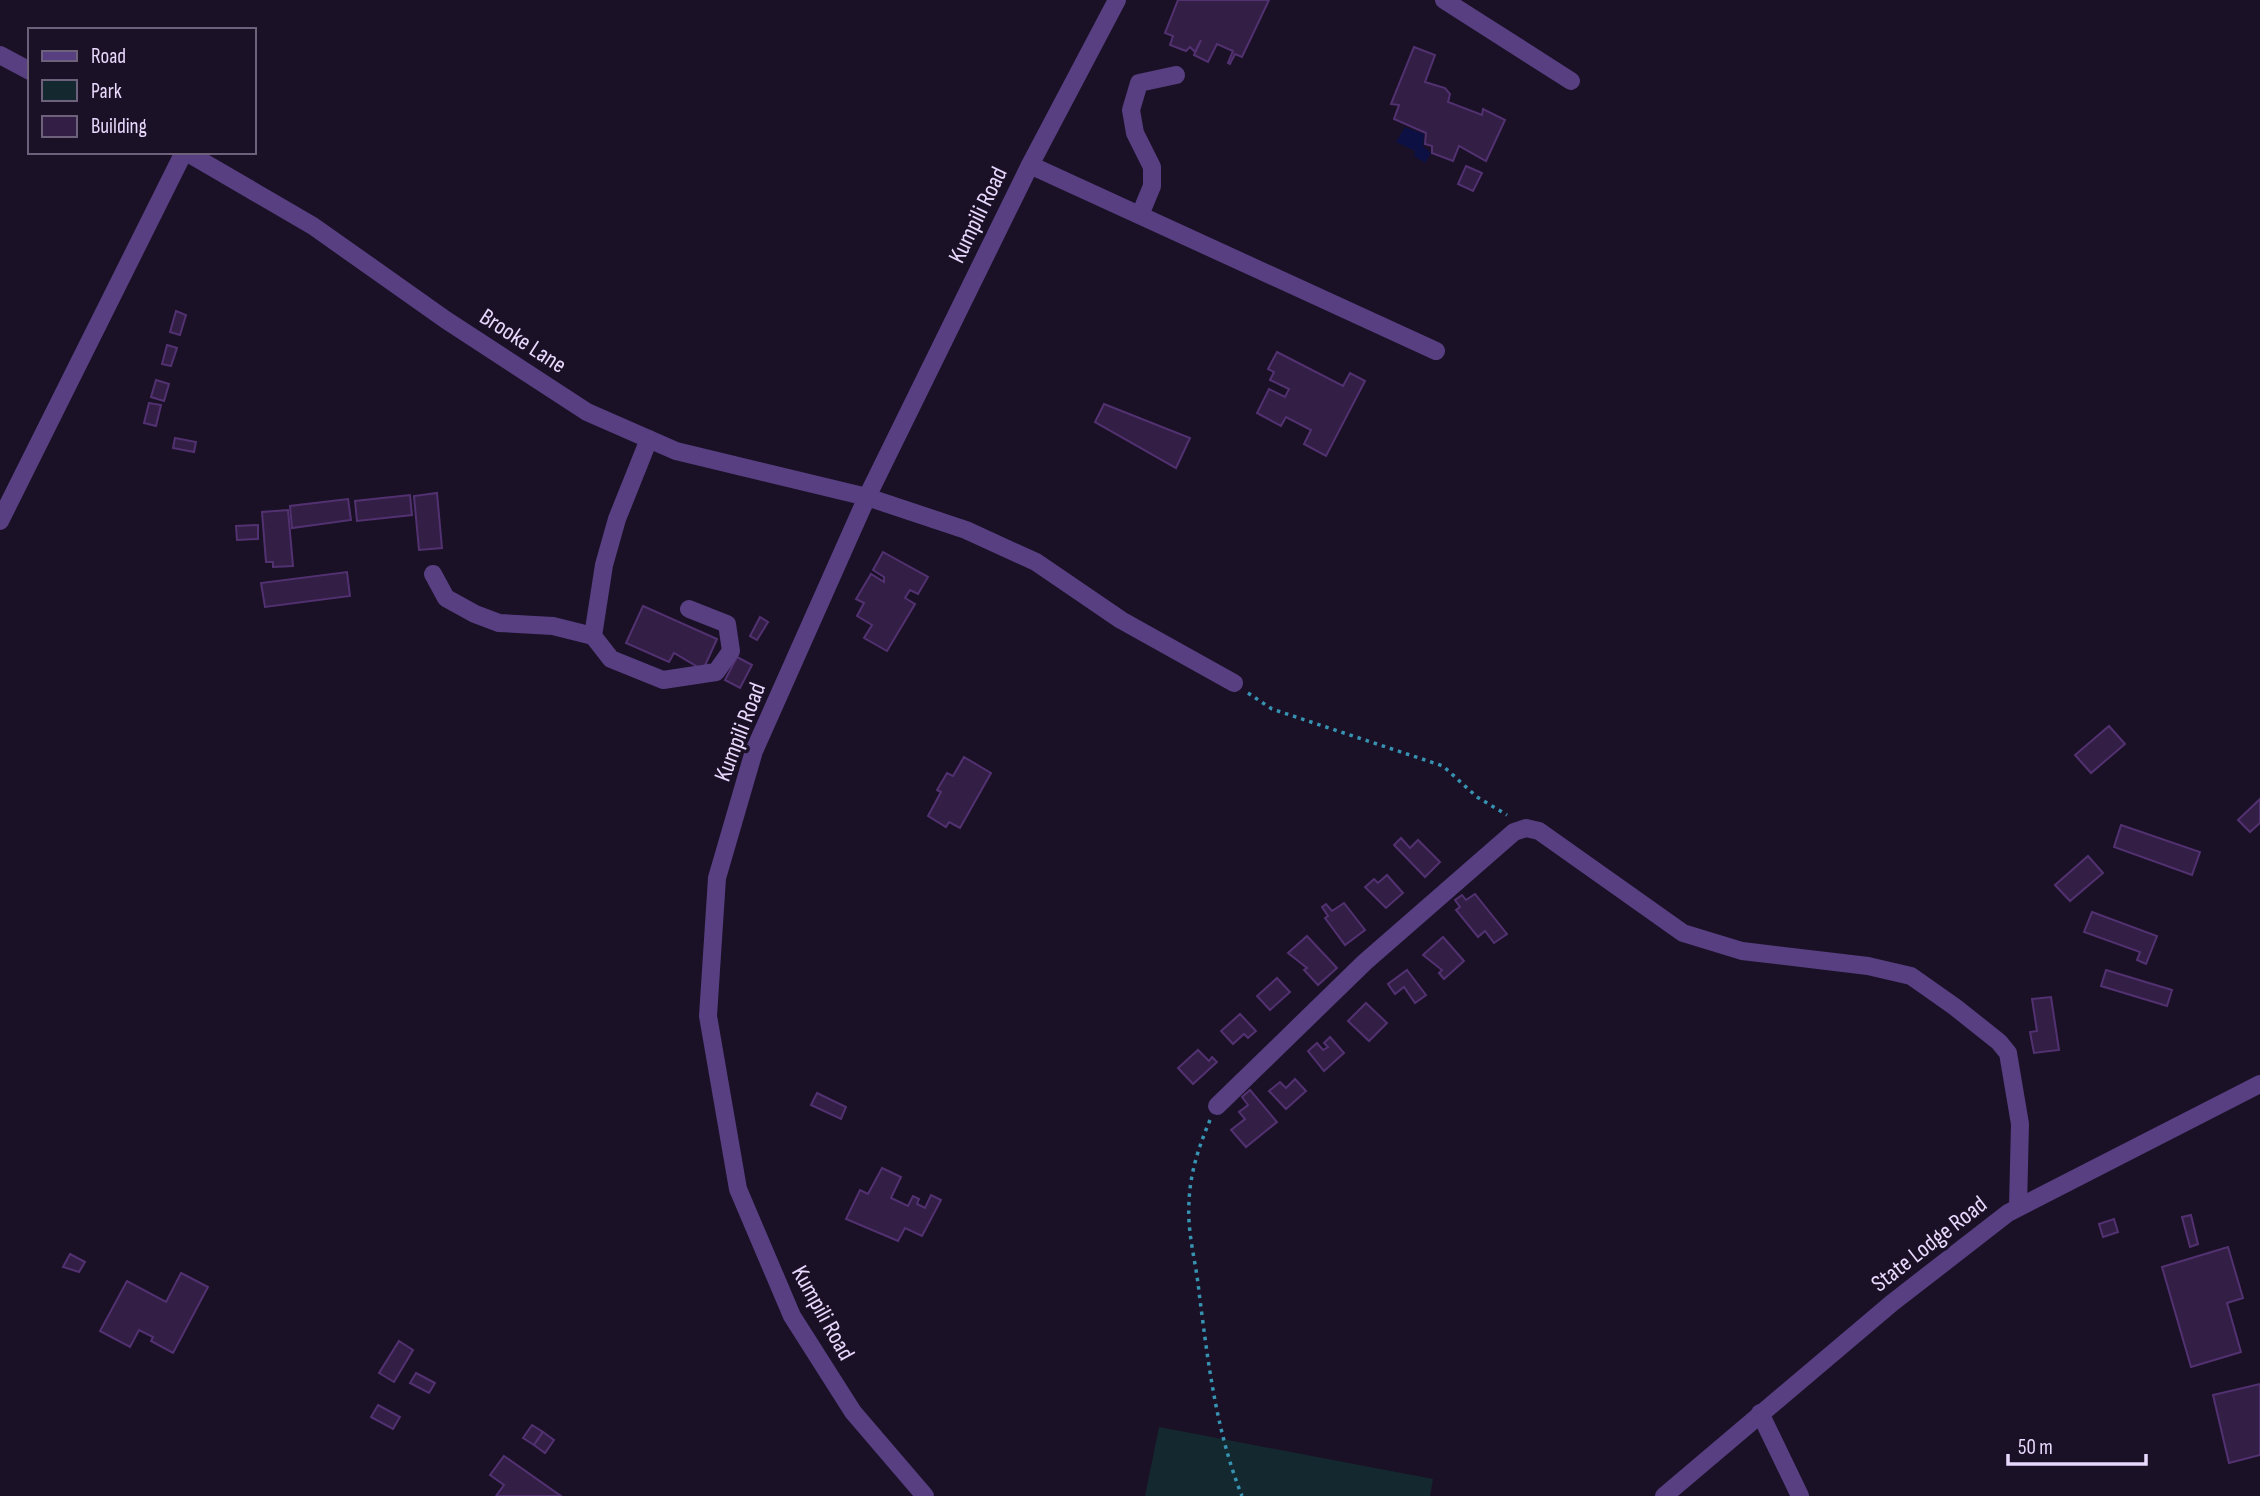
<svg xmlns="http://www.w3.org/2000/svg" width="2260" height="1496" font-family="'Sofia Sans Condensed',sans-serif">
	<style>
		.green { fill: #142830 }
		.water { fill: #0d1043 }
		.building { fill: #331e46; stroke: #523171; stroke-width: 2 }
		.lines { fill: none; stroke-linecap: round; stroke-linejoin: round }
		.path { stroke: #3793b2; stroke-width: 3.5; stroke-dasharray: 3.5 5; stroke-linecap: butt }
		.minor { stroke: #573f82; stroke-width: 18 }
		.labels { text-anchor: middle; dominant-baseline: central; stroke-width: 7; stroke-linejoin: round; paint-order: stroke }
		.street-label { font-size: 24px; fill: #e8d8fd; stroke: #1b1126 }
	</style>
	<rect width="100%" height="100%" fill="#1b1126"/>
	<!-- green -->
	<path class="green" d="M 1159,1427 L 1433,1479 L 1430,1496 L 1145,1496 Z"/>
	<!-- water -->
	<path class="water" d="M 1405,127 L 1424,134 L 1423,146 L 1431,153 L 1425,163 L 1414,156 L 1415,151 L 1396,142 Z"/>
	<!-- building -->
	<g class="building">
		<path d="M 1178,0 L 1269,0 L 1242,57 L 1235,54 L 1230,64 L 1228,63 L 1233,51 L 1217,44 L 1208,62 L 1194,55 L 1201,40 L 1195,52 L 1190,47 L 1186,51 L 1170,45 L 1173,36 L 1165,33 Z"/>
		<path d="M 1414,47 L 1435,55 L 1425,82 L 1445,88 L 1450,94 L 1448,102 L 1482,115 L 1483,109 L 1505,120 L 1486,161 L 1459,146 L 1453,161 L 1432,153 L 1432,146 L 1425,144 L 1426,133 L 1394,119 L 1399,105 L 1391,104 Z"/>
		<path d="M 1466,166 L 1482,173 L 1473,191 L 1458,184 Z"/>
		<path d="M 176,311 L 186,315 L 180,335 L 170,332 Z"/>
		<path d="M 167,345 L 177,348 L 171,366 L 162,364 Z"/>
		<path d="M 1277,352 L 1343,386 L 1350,373 L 1365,381 L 1326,456 L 1304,444 L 1311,430 L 1286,417 L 1281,426 L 1257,413 L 1269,389 L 1285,397 L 1289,389 L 1270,380 L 1274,372 L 1268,369 Z"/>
		<path d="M 156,380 L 169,384 L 164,401 L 151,397 Z"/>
		<path d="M 149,403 L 161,405 L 156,426 L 144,423 Z"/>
		<path d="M 1104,404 L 1190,438 L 1176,468 L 1095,422 Z"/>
		<path d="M 175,438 L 196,442 L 194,452 L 173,448 Z"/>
		<path d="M 437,493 L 442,548 L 419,550 L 414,496 Z"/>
		<path d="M 410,495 L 412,515 L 357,521 L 355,501 Z"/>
		<path d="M 348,499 L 351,520 L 292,528 L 290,506 Z"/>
		<path d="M 288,510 L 293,566 L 273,567 L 273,562 L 266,562 L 262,512 Z"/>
		<path d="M 258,525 L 258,539 L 237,540 L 236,526 Z"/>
		<path d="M 883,552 L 928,577 L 918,594 L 910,590 L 905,598 L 915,604 L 887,651 L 864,638 L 872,625 L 857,616 L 864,603 L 856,599 L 871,574 L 884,582 L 884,577 L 873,570 Z"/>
		<path d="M 347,572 L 350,596 L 265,607 L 261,583 Z"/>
		<path d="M 643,606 L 717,639 L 703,670 L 674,653 L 669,662 L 626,643 Z"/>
		<path d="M 760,617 L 768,622 L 757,640 L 750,636 Z"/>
		<path d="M 737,657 L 752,665 L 740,688 L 725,680 Z"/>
		<path d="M 2109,726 L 2125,744 L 2091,773 L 2075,755 Z"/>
		<path d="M 964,757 L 991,773 L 960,828 L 949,822 L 946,827 L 928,816 L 941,792 L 937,790 L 947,773 L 953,776 Z"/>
		<path d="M 2260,799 L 2260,823 L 2250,832 L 2238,820 Z"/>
		<path d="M 2121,825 L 2200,852 L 2192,875 L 2114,847 Z"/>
		<path d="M 1401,838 L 1410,848 L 1418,840 L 1440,862 L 1425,877 L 1394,845 Z"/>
		<path d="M 2088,856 L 2103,873 L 2070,901 L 2055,885 Z"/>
		<path d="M 1387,875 L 1403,893 L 1386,908 L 1365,887 L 1374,879 L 1378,883 Z"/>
		<path d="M 1475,894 L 1507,934 L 1494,943 L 1485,931 L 1478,937 L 1456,910 L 1460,907 L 1455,900 L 1462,895 L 1466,900 Z"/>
		<path d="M 1344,903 L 1365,930 L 1345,945 L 1325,918 L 1328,916 L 1322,907 L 1326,904 L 1332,911 Z"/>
		<path d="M 2092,912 L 2157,936 L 2146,964 L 2137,960 L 2140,952 L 2084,932 Z"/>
		<path d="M 1307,936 L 1337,968 L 1318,985 L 1304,970 L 1307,968 L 1288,953 Z"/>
		<path d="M 1443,937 L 1464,961 L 1444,979 L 1439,973 L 1442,970 L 1423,955 Z"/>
		<path d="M 1407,970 L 1426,995 L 1415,1003 L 1404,987 L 1395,994 L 1388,984 Z"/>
		<path d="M 2106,970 L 2172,990 L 2167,1006 L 2101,986 Z"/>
		<path d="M 1277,978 L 1290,992 L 1270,1010 L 1257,996 Z"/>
		<path d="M 2051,997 L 2059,1050 L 2034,1053 L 2030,1032 L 2037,1031 L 2032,999 Z"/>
		<path d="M 1366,1003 L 1387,1023 L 1369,1041 L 1348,1021 Z"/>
		<path d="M 1240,1014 L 1256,1031 L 1248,1038 L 1244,1034 L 1233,1044 L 1221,1031 Z"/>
		<path d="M 1330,1037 L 1344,1053 L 1324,1071 L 1308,1051 L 1317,1043 L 1323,1050 L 1328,1047 L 1324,1043 Z"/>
		<path d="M 1198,1050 L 1209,1061 L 1212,1057 L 1217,1062 L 1193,1084 L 1178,1068 Z"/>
		<path d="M 1295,1079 L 1306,1091 L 1286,1109 L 1269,1091 L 1280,1082 L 1286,1088 Z"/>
		<path d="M 1250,1090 L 1277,1122 L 1246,1147 L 1231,1130 L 1245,1119 L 1239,1112 L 1248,1105 L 1242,1097 Z"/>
		<path d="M 817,1093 L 846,1107 L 841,1119 L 811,1105 Z"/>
		<path d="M 882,1168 L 901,1177 L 891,1198 L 908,1206 L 913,1196 L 919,1199 L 917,1204 L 925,1208 L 931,1195 L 941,1200 L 922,1236 L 905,1228 L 898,1241 L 846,1219 L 860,1190 L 868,1194 Z"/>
		<path d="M 2191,1215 L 2198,1244 L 2190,1247 L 2182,1217 Z"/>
		<path d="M 2114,1219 L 2118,1232 L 2103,1237 L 2099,1224 Z"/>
		<path d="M 2228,1247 L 2243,1298 L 2227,1303 L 2241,1352 L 2191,1367 L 2162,1267 Z"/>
		<path d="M 70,1254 L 85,1262 L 79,1272 L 63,1267 Z"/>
		<path d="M 181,1273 L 208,1287 L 173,1353 L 151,1341 L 153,1337 L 139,1330 L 130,1347 L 100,1331 L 127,1281 L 166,1302 Z"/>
		<path d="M 399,1341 L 413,1350 L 394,1382 L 379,1373 Z"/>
		<path d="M 416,1373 L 435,1383 L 429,1393 L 410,1383 Z"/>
		<path d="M 2260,1384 L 2260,1455 L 2229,1463 L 2213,1395 Z"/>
		<path d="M 378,1405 L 400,1417 L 393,1429 L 371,1417 Z"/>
		<path d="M 532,1425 L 543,1432 L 534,1445 L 523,1438 Z"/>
		<path d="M 543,1432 L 554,1440 L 545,1453 L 534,1445 Z"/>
		<path d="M 504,1456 L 561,1496 L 496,1496 L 504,1485 L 490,1475 Z"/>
	</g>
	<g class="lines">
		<!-- path -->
		<g class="path">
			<path d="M 1248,693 L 1272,709 L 1443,766 L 1477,797 L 1507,815"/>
			<path d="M 1210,1120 C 1199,1146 1190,1173 1189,1202 C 1187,1234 1196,1261 1199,1292 C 1208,1362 1216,1431 1242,1496"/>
		</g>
		<!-- minor -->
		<g class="minor">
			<path d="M 1444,0 L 1571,81"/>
			<path d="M 0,55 L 30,71"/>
			<path d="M 186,152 L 313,226 L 446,320 L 587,412 L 676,451 L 867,497 L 966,530 L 1036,562 L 1121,620 L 1234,683"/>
			<path d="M 1030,165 L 1436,351"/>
			<path d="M 1140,215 L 1152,186 L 1152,167 L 1135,133 L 1131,110 L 1139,83 L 1176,75"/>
			<path d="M 649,439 L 617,519 L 604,565 L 593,636 L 611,659 L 663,680 L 716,672 L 731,651 L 727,624 L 689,609"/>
			<path d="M 0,521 L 184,152"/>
			<path d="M 433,574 L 446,598 L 475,614 L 499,623 L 553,626 L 593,636"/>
			<path d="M 1217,1106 L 1365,962 L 1514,832 L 1526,828 L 1539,831 L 1683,933 L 1742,951 L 1868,966 L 1911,976 L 1955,1007 L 1999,1042 L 2008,1053 L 2020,1124 L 2018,1207"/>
			<path d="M 1760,1413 L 1800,1496"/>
			<path d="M 925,1496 L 853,1412 L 792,1316 L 738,1189 L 708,1016 L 717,878 L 754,751 L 867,497 L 1030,165 L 1117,0"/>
			<path d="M 1664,1496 L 1892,1303 L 2008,1213 L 2260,1084"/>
		</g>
	</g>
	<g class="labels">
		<!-- street labels -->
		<g class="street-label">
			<text transform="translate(978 215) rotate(-64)">Kumpili Road</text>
			<text transform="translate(523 341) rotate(33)">Brooke Lane</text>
			<text transform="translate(740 732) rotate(-69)">Kumpili Road</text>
			<text transform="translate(1929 1244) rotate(-38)">State Lodge Road</text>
			<text transform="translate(823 1313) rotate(61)">Kumpili Road</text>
		</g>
	</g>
	<!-- legend -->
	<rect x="28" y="28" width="228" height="126" fill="#1b1126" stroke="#6d617c" stroke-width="2"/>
	<rect x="42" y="51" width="35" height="10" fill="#573f82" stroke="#6d617c" stroke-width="2"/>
	<text x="91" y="63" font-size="21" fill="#e8d8fd">Road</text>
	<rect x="42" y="80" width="35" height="21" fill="#142830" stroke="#6d617c" stroke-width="2"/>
	<text x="91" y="98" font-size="21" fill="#e8d8fd">Park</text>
	<rect x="42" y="116" width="35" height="21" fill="#331e46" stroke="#6d617c" stroke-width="2"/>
	<text x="91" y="133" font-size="21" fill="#e8d8fd">Building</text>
	<!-- scale -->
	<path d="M2008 1454v10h138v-10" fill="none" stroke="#e8d8fd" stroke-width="3.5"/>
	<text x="2018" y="1454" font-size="21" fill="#e8d8fd" stroke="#1b1126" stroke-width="5" paint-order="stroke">50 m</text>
</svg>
